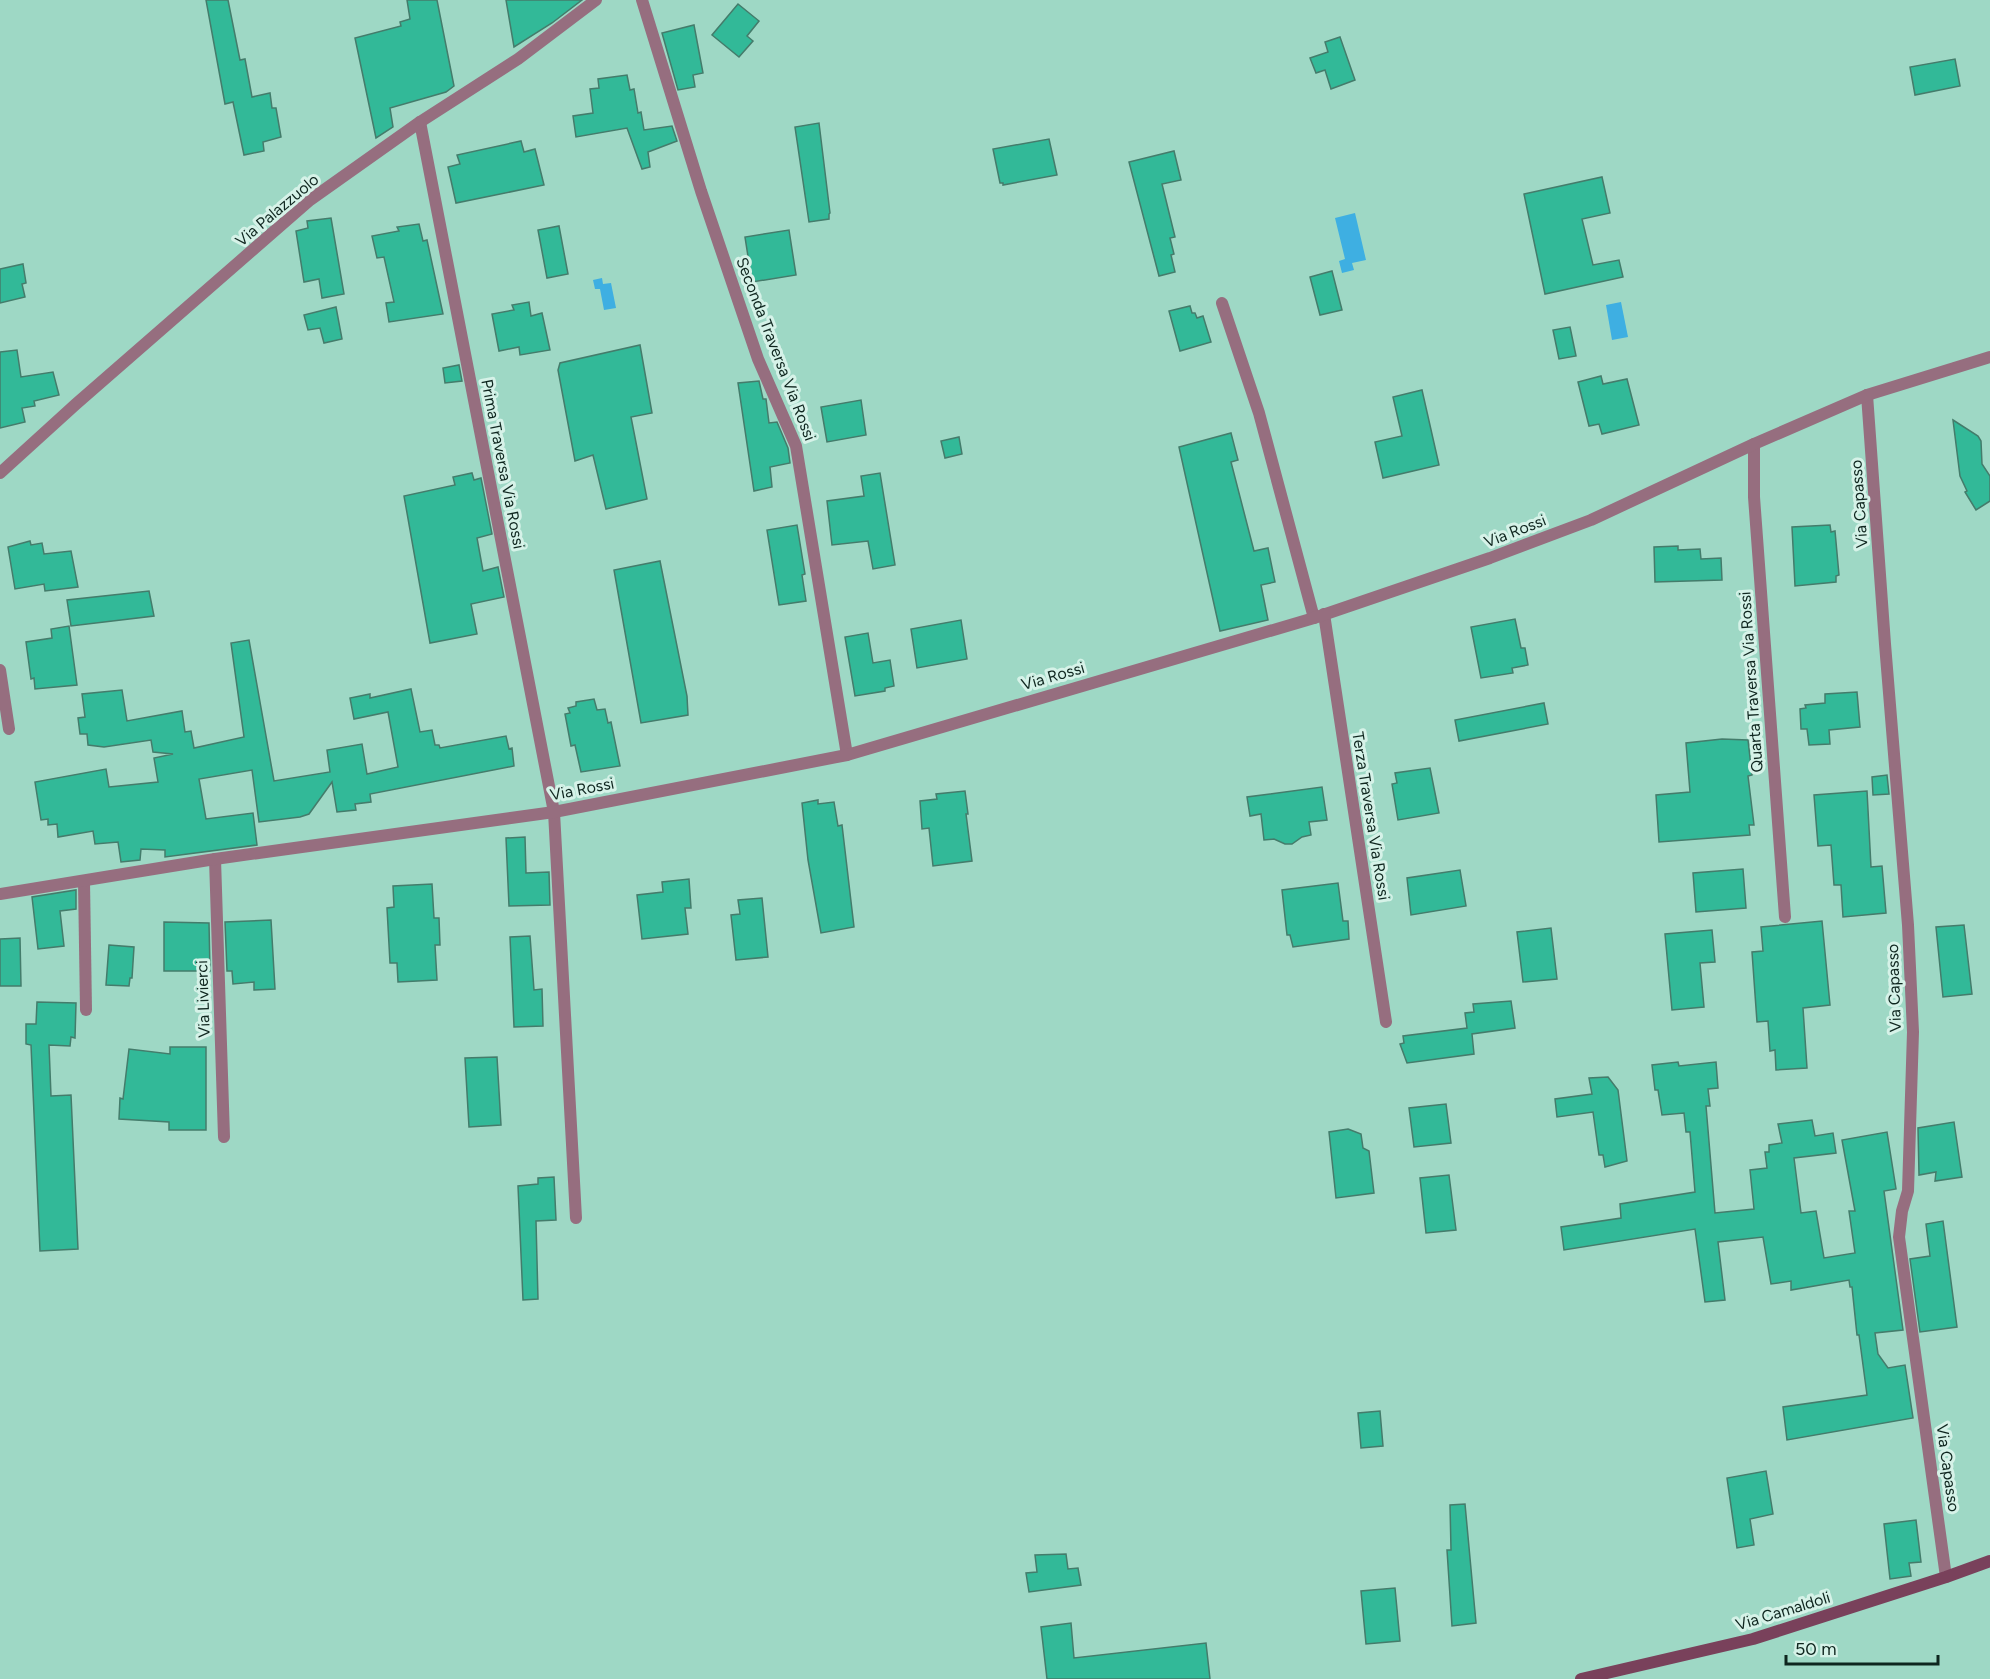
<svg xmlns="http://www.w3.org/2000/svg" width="1990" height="1679" font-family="Figtree,sans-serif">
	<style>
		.water { fill: #3eafe2 }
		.building { fill: #32b998; stroke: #447c6b; stroke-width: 1.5 }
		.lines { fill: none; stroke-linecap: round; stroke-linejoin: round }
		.street { stroke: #966e7f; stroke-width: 12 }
		.secondary { stroke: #79415b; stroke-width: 12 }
		.labels { text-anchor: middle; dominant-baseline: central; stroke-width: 6; stroke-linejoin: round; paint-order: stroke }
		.street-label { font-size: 16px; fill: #0f261f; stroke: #d6f2e8 }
	</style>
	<rect width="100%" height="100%" fill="#9ed8c5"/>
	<!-- water -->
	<g class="water">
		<path d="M 1355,213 L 1366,260 L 1352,263 L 1354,270 L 1342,273 L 1339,261 L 1345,259 L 1335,218 Z"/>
		<path d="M 602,278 L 603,284 L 611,283 L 616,308 L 604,310 L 600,289 L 595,289 L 593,280 Z"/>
		<path d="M 1621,302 L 1628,337 L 1612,340 L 1606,305 Z"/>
	</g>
	<!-- building -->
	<g class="building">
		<path d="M 206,0 L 228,0 L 240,60 L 245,59 L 252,97 L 270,93 L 272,108 L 276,108 L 281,137 L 263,142 L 264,151 L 244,155 L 233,102 L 225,104 Z"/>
		<path d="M 407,0 L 437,0 L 454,86 L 446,92 L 390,108 L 393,127 L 376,138 L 355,38 L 401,26 L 400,22 L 410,19 Z"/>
		<path d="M 506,0 L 582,0 L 552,23 L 514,47 Z"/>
		<path d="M 738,4 L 759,21 L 747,36 L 753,41 L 739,57 L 712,35 Z"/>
		<path d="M 694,25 L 703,73 L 693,75 L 695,87 L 678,90 L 662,33 Z"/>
		<path d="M 1340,37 L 1355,80 L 1331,89 L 1325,70 L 1316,73 L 1310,58 L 1328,52 L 1325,42 Z"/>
		<path d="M 1955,59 L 1960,86 L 1915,95 L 1910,67 Z"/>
		<path d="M 627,75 L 630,90 L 634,89 L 638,113 L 641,112 L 644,130 L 672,126 L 677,141 L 648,152 L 650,167 L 642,169 L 627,128 L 576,137 L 573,116 L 593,113 L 590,89 L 599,88 L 598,79 Z"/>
		<path d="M 819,123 L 830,213 L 829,214 L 829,219 L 809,222 L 795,127 Z"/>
		<path d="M 1049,139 L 1057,175 L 1003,185 L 1003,183 L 1000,183 L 993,149 Z"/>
		<path d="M 521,141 L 524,152 L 535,149 L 544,185 L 456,203 L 448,167 L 460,164 L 457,155 Z"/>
		<path d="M 1174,151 L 1181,180 L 1162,184 L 1175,237 L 1170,238 L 1174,254 L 1171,255 L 1175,272 L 1159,276 L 1129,162 Z"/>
		<path d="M 1602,177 L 1610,213 L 1582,219 L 1593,265 L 1619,260 L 1623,277 L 1545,294 L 1524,194 Z"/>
		<path d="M 331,218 L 344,294 L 322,298 L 319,279 L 304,282 L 296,231 L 308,228 L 307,221 Z"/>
		<path d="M 419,224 L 423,241 L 427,240 L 443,314 L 389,322 L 386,303 L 394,302 L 384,257 L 377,258 L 372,236 L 399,231 L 397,227 Z"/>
		<path d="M 559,226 L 568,274 L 547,278 L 538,230 Z"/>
		<path d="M 789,230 L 796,275 L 752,282 L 745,237 Z"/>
		<path d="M 23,264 L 26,283 L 22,284 L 25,297 L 0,303 L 0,269 Z"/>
		<path d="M 1332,271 L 1342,310 L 1320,315 L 1310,277 Z"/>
		<path d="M 529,302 L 531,316 L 542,313 L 550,350 L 520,355 L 519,347 L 499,351 L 492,314 L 514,310 L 512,305 Z"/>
		<path d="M 1190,306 L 1192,313 L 1195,313 L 1197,318 L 1203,316 L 1211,342 L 1180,351 L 1169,311 Z"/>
		<path d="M 336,307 L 342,339 L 324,343 L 320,328 L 308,330 L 304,315 Z"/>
		<path d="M 1570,327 L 1576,356 L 1559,359 L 1553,330 Z"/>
		<path d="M 640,345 L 652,413 L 631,417 L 647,499 L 606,509 L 593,455 L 575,461 L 558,370 L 560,363 Z"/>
		<path d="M 17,350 L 21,377 L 53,372 L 59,395 L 34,401 L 35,406 L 22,408 L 25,422 L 0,428 L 0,352 Z"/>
		<path d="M 459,365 L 462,381 L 445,383 L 443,368 Z"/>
		<path d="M 1601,376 L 1603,384 L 1627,379 L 1639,425 L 1602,434 L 1599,424 L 1589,426 L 1578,382 Z"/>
		<path d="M 759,381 L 763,399 L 766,399 L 769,423 L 777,422 L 788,448 L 790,463 L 770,467 L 772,487 L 754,491 L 738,383 Z"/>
		<path d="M 1422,390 L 1439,465 L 1383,478 L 1375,442 L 1402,436 L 1393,397 Z"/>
		<path d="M 861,400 L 866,435 L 827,442 L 821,407 Z"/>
		<path d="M 1953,420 L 1978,436 L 1981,441 L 1982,464 L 1990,476 L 1990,501 L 1976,510 L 1965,492 L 1967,491 L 1960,476 Z"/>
		<path d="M 1231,433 L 1238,460 L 1231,462 L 1254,551 L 1268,548 L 1275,582 L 1261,585 L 1268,620 L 1220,631 L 1179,447 Z"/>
		<path d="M 959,437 L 962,454 L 945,458 L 941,441 Z"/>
		<path d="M 472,473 L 474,480 L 481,478 L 492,534 L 477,538 L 483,571 L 498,567 L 504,597 L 471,604 L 477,634 L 430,643 L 404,496 L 455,485 L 453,477 Z"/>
		<path d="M 880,473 L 895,565 L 873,569 L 868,541 L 832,545 L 827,501 L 864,496 L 861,476 Z"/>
		<path d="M 797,525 L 805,574 L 802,575 L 806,601 L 779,605 L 767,530 Z"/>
		<path d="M 1830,525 L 1831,532 L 1835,531 L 1839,575 L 1836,576 L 1836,582 L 1795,586 L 1792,527 Z"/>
		<path d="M 30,541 L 31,545 L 42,543 L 44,554 L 71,551 L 78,587 L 45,591 L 44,584 L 15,589 L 8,547 Z"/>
		<path d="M 1678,546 L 1678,550 L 1700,549 L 1701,559 L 1721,558 L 1722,580 L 1655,582 L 1654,547 Z"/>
		<path d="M 660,561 L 687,696 L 688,715 L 641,723 L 614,570 Z"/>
		<path d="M 149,591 L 154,616 L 71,626 L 67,600 Z"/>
		<path d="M 1515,619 L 1521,648 L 1525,648 L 1528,665 L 1512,668 L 1513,673 L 1481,678 L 1471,627 Z"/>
		<path d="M 961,620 L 967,659 L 917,668 L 911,629 Z"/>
		<path d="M 69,626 L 77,685 L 35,689 L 34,678 L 31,679 L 26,642 L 52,638 L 51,629 Z"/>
		<path d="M 868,633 L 873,663 L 890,660 L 894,686 L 885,688 L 885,691 L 855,696 L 845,637 Z"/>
		<path d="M 249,640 L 274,781 L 330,772 L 327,750 L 362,744 L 367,774 L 398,767 L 388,712 L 354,719 L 350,698 L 370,694 L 370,698 L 411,689 L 420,732 L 432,730 L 435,745 L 439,745 L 440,748 L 506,736 L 509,749 L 512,748 L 514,766 L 370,794 L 371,802 L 355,804 L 356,810 L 337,812 L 332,782 L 309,814 L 300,817 L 259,822 L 252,770 L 199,779 L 206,819 L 253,813 L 257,845 L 165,857 L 165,850 L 141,849 L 140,860 L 121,862 L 118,842 L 95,844 L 93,831 L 58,837 L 57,824 L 48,825 L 48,819 L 41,820 L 35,782 L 106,769 L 109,787 L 158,782 L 154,758 L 173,754 L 153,752 L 151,740 L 104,747 L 88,745 L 87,734 L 80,734 L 78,718 L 85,717 L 82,694 L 122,690 L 127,721 L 182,711 L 185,732 L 191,731 L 194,748 L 244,737 L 231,643 Z"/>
		<path d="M 1857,692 L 1860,727 L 1829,730 L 1830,744 L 1809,745 L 1807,729 L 1801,729 L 1800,709 L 1806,708 L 1805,705 L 1825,703 L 1825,694 Z"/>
		<path d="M 594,699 L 597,710 L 605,709 L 608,723 L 611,722 L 620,766 L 581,772 L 575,745 L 571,746 L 565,714 L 570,713 L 568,708 L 576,706 L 576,702 Z"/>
		<path d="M 1544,703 L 1548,724 L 1459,741 L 1455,720 Z"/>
		<path d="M 1722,739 L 1748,740 L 1752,775 L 1748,776 L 1754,825 L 1749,825 L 1750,835 L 1659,842 L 1656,795 L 1690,792 L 1686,743 Z"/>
		<path d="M 1430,768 L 1439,813 L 1398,820 L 1392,784 L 1397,783 L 1395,773 Z"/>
		<path d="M 1887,775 L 1889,794 L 1873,795 L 1872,777 Z"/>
		<path d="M 1322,787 L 1327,820 L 1309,822 L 1311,835 L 1302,837 L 1292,844 L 1285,844 L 1274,839 L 1264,840 L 1261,814 L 1250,816 L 1247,797 Z"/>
		<path d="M 965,791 L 968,814 L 966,814 L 972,861 L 933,866 L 929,828 L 922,829 L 920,801 L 937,799 L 936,794 Z"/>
		<path d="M 1867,791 L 1871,867 L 1882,866 L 1886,913 L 1843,917 L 1841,885 L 1834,885 L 1831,845 L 1818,846 L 1814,795 Z"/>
		<path d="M 818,800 L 818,804 L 834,802 L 838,826 L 842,825 L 854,927 L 821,933 L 808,860 L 802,803 Z"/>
		<path d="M 525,837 L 526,873 L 549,872 L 550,905 L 509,906 L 506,838 Z"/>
		<path d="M 1743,869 L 1746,908 L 1696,912 L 1693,873 Z"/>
		<path d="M 1460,870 L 1466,906 L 1411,915 L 1407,878 Z"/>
		<path d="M 689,879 L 691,908 L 685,908 L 688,934 L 642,939 L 637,895 L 663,892 L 662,882 Z"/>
		<path d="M 1338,883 L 1343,921 L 1348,921 L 1349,939 L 1293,947 L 1290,935 L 1287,935 L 1282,890 Z"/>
		<path d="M 432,884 L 434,918 L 439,918 L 440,945 L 435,945 L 437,980 L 398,982 L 397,963 L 390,963 L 387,908 L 394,907 L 393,886 Z"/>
		<path d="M 76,890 L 76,909 L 60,911 L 64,946 L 38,949 L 32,897 Z"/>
		<path d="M 762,898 L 768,957 L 736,960 L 731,915 L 740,914 L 738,900 Z"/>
		<path d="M 271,920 L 275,989 L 254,990 L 254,982 L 233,984 L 232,971 L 227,971 L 225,922 Z"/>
		<path d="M 1822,921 L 1830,1005 L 1803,1008 L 1807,1068 L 1776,1070 L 1775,1050 L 1770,1051 L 1768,1021 L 1757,1022 L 1752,952 L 1763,951 L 1761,927 Z"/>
		<path d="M 164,922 L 209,923 L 210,971 L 164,971 Z"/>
		<path d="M 1964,925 L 1972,994 L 1943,997 L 1936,927 Z"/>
		<path d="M 1551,928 L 1557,979 L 1523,982 L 1517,932 Z"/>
		<path d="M 1712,930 L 1715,962 L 1700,963 L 1704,1007 L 1672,1010 L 1665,934 Z"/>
		<path d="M 530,936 L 534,990 L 542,989 L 543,1026 L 514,1027 L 510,937 Z"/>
		<path d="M 20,938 L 21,986 L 0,986 L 0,939 Z"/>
		<path d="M 109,945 L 134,947 L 132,978 L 130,978 L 129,986 L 106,985 Z"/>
		<path d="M 1511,1001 L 1515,1028 L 1472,1034 L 1474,1054 L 1407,1063 L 1400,1044 L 1404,1043 L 1403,1036 L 1467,1028 L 1465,1013 L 1474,1012 L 1473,1004 Z"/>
		<path d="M 37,1002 L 76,1003 L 75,1038 L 71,1037 L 70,1046 L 49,1045 L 51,1096 L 71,1095 L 78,1249 L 40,1251 L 31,1045 L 26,1044 L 26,1024 L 36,1024 Z"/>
		<path d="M 170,1047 L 206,1047 L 206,1130 L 169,1130 L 169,1122 L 119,1119 L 120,1098 L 123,1099 L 129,1049 L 170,1054 Z"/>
		<path d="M 497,1057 L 501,1125 L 469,1127 L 465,1058 Z"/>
		<path d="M 1678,1062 L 1679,1066 L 1716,1062 L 1718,1088 L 1708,1089 L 1710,1106 L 1706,1106 L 1715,1213 L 1754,1209 L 1750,1170 L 1767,1168 L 1765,1152 L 1769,1152 L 1769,1145 L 1782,1143 L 1778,1124 L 1812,1120 L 1815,1136 L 1833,1133 L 1836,1153 L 1794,1158 L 1801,1213 L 1816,1211 L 1824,1258 L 1855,1253 L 1849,1211 L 1855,1211 L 1842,1140 L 1887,1132 L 1896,1189 L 1884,1191 L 1903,1330 L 1875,1333 L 1878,1354 L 1888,1368 L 1905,1365 L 1913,1418 L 1787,1440 L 1783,1407 L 1867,1395 L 1859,1335 L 1857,1335 L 1852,1287 L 1850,1287 L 1849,1280 L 1791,1290 L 1791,1281 L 1771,1284 L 1763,1237 L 1718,1242 L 1725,1300 L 1705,1302 L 1695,1229 L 1564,1250 L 1561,1227 L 1621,1218 L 1620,1204 L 1695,1192 L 1690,1132 L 1686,1132 L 1684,1113 L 1662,1115 L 1658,1090 L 1655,1090 L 1652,1065 Z"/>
		<path d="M 1608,1077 L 1618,1090 L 1627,1161 L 1605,1167 L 1603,1155 L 1599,1155 L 1593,1112 L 1557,1117 L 1555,1099 L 1592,1094 L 1589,1078 Z"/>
		<path d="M 1446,1104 L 1451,1143 L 1414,1147 L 1409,1108 Z"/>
		<path d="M 1954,1122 L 1962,1177 L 1935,1181 L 1936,1172 L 1919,1175 L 1918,1128 Z"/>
		<path d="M 1348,1129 L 1361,1134 L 1363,1148 L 1369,1151 L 1374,1193 L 1336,1198 L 1329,1132 Z"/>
		<path d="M 1449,1175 L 1456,1230 L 1426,1233 L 1420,1178 Z"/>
		<path d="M 554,1177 L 556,1220 L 536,1221 L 538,1299 L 523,1300 L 518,1186 L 538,1184 L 538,1178 Z"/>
		<path d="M 1943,1221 L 1957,1327 L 1920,1332 L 1910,1259 L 1930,1256 L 1926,1224 Z"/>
		<path d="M 1380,1411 L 1383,1446 L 1361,1448 L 1358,1413 Z"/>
		<path d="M 1766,1471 L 1773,1514 L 1750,1519 L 1754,1545 L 1737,1548 L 1727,1478 Z"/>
		<path d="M 1465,1504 L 1476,1623 L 1452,1626 L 1447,1550 L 1451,1550 L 1450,1505 Z"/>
		<path d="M 1916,1520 L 1921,1562 L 1909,1563 L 1911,1576 L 1890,1579 L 1884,1524 Z"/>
		<path d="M 1066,1554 L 1068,1569 L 1078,1568 L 1081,1585 L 1029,1592 L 1026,1573 L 1037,1572 L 1035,1555 Z"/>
		<path d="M 1395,1588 L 1400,1641 L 1366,1644 L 1361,1591 Z"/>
		<path d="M 1071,1623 L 1074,1658 L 1206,1643 L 1210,1679 L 1047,1679 L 1041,1627 Z"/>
	</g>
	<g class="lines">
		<!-- street -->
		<g class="street">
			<path d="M 642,0 L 701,191 L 758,359 L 796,446 L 847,755"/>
			<path d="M 420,122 L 554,812 L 576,1218"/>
			<path d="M 1222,303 L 1259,413 L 1314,618"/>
			<path d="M 1867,395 L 1885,644 L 1908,925 L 1913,1032 L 1908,1191 L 1902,1211 L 1899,1237 L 1946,1577"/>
			<path d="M 1754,444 L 1754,497 L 1785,917"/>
			<path d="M 0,473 L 76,404 L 310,200 L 420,122 L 518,59 L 596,0"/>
			<path d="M 1324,614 L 1386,1022"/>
			<path d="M 0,670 L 9,729"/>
			<path d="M 215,859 L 224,1137"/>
			<path d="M 84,881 L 86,1010"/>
			<path d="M 0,894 L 215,859 L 554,812 L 847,755 L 1314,618 L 1490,558 L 1591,520 L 1754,444 L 1867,395 L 1990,357"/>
		</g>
		<!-- secondary -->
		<path class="secondary" d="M 1581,1679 L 1753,1639 L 1946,1577 L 1990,1561"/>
	</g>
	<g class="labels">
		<!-- street labels -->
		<g class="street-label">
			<text transform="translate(277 210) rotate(-40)">Via Palazzuolo</text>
			<text transform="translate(776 349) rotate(69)">Seconda Traversa Via Rossi</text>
			<text transform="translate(503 464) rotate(79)">Prima Traversa Via Rossi</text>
			<text transform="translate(1859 504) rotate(-94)">Via Capasso</text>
			<text transform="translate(1515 531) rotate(-21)">Via Rossi</text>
			<text transform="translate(1053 676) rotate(-16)">Via Rossi</text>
			<text transform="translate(1751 682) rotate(-94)">Quarta Traversa Via Rossi</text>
			<text transform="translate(582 789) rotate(-11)">Via Rossi</text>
			<text transform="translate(1371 816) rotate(81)">Terza Traversa Via Rossi</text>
			<text transform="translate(1894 988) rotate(-92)">Via Capasso</text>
			<text transform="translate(203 999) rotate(-92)">Via Livierci</text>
			<text transform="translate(1948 1468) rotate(82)">Via Capasso</text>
			<text transform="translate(1783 1611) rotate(-17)">Via Camaldoli</text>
		</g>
	</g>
	<!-- scale -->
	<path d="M1786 1655v9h152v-9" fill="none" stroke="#0f261f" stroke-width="3"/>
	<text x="1795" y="1655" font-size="18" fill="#0f261f" stroke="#d6f2e8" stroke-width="4.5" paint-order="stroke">50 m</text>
</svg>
